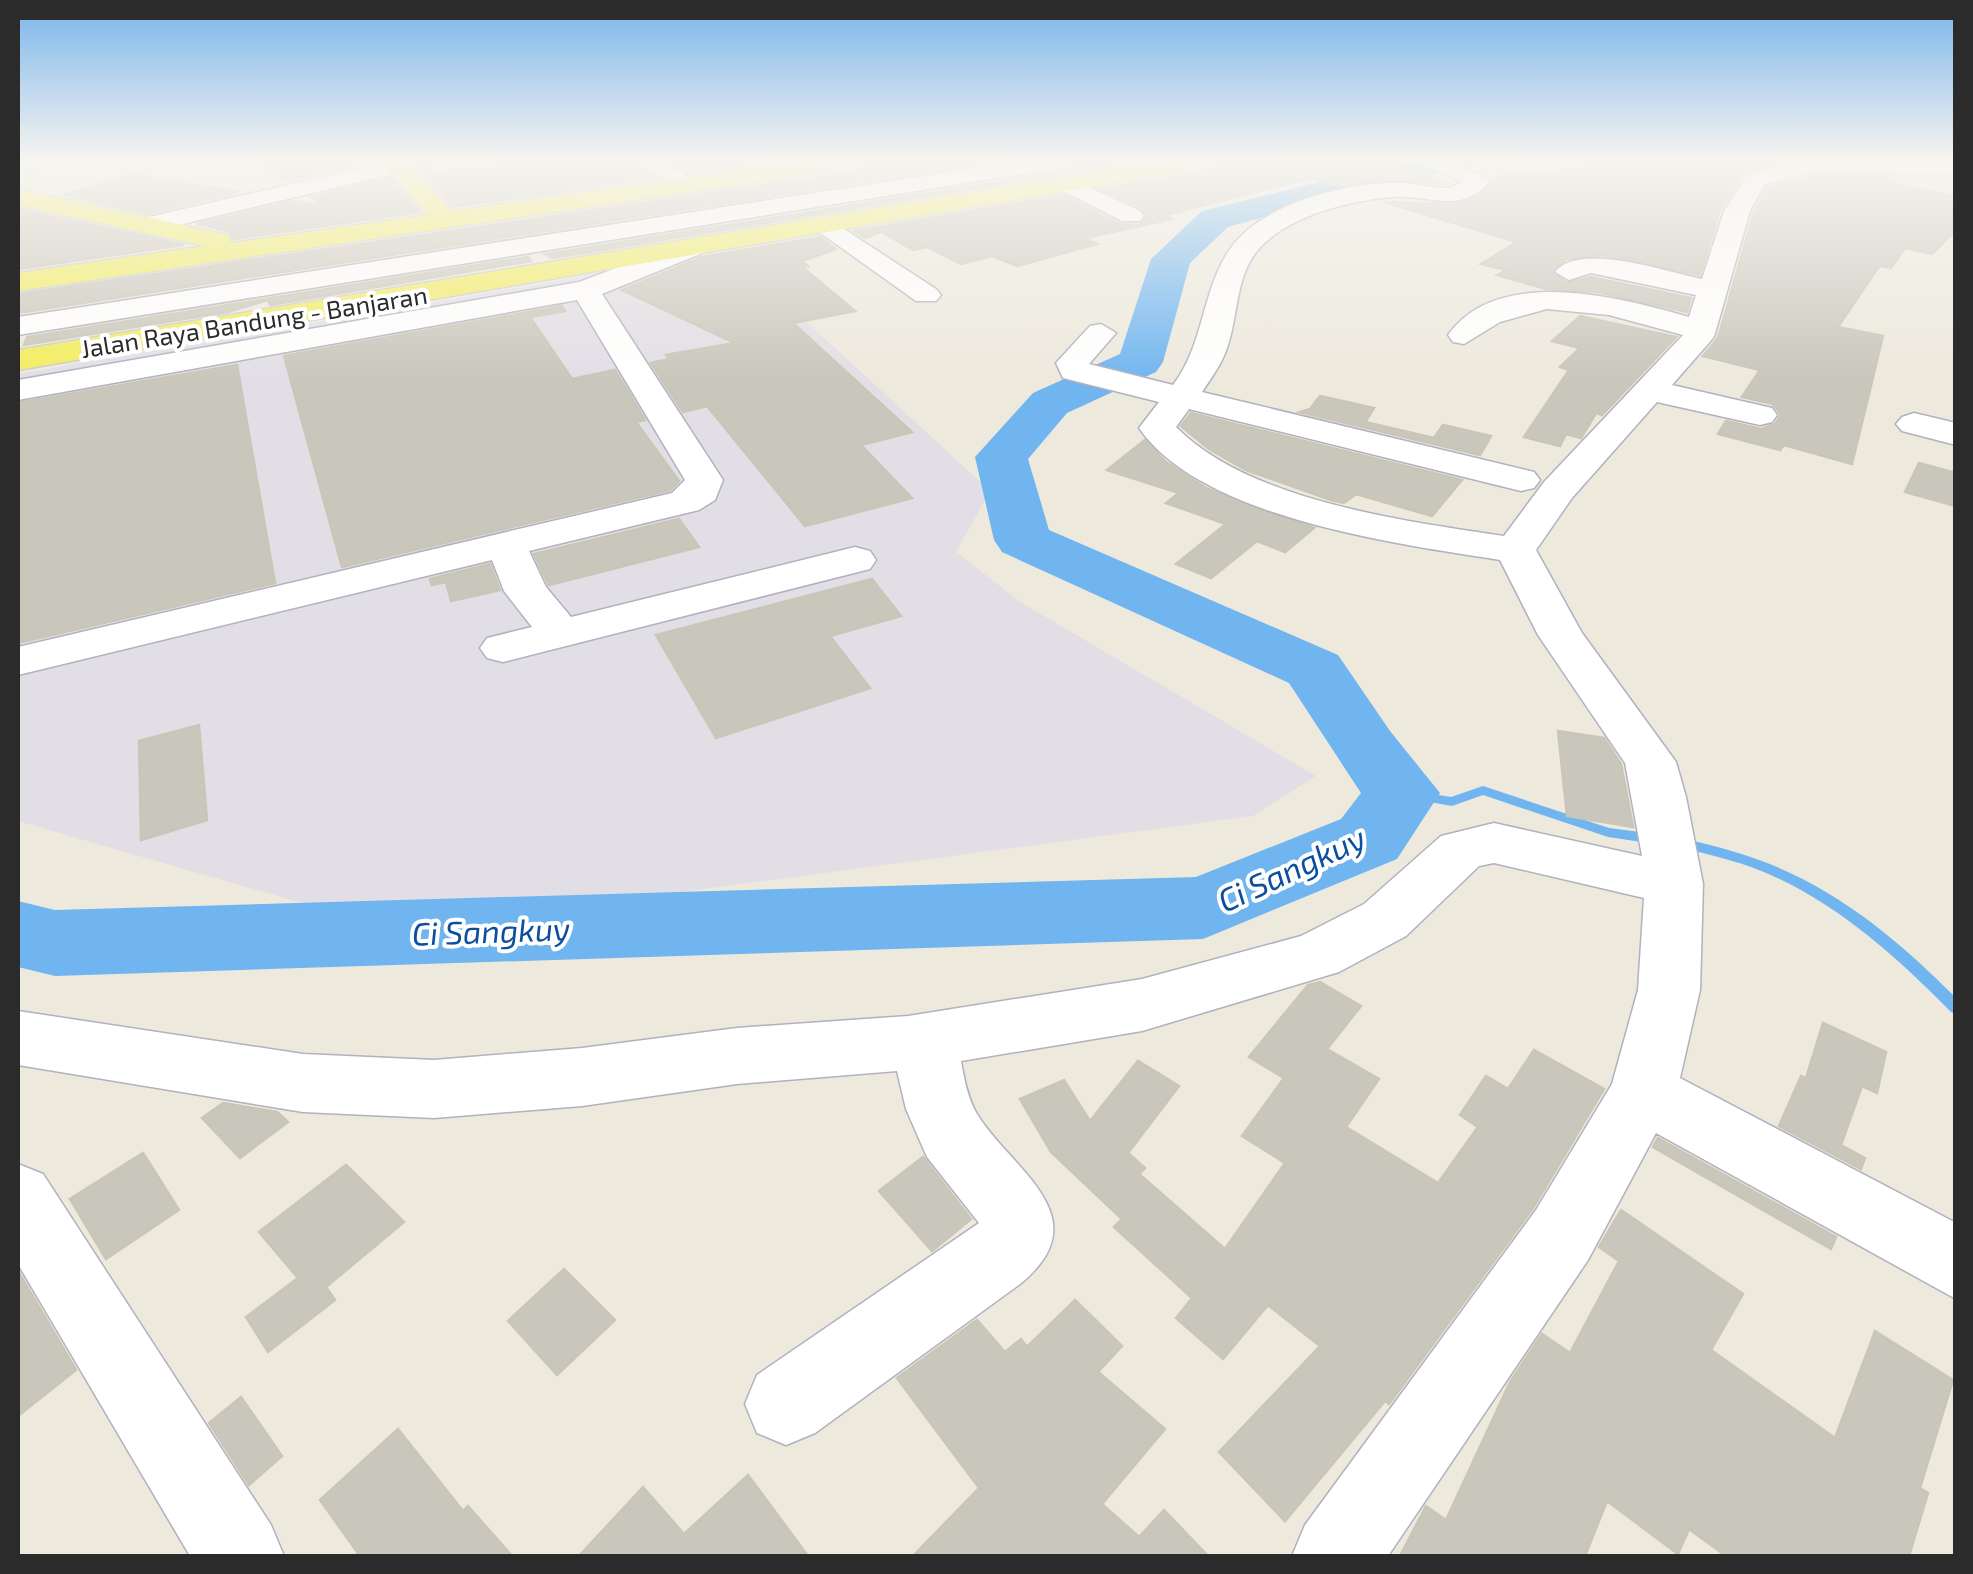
<svg xmlns="http://www.w3.org/2000/svg" width="1973" height="1574" font-family="'Exo 2',sans-serif">
	<style>
		.industrial { fill: #e2dee6 }
		.lines { fill: none; stroke-linecap: round; stroke-linejoin: round }
		.stream { fill: #70b5f0; fill-rule: evenodd }
		.river { fill: #70b5f0; fill-rule: evenodd }
		.building { fill: #c9c7bc; stroke: #c9c6b7; stroke-width: 2.5 }
		.minor-casing { stroke: #b1b1bf; stroke-width: 3 }
		.major-casing { stroke: #ccc; stroke-width: 3 }
		.minor { fill: #fff; fill-rule: evenodd }
		.major { fill: #f2ed5d; fill-rule: evenodd }
		.labels { text-anchor: middle; dominant-baseline: central; stroke-width: 8; stroke-linejoin: round; paint-order: stroke }
		.far-street-label { font-size: 25px; fill: #2b2b2b; stroke: #fff }
		.water-label { font-size: 32px; font-style: italic; fill: #0c4f9e; stroke: #fff }
	</style>
	<rect width="100%" height="100%" fill="#ede9dd"/>
	<!-- industrial -->
	<path class="industrial" d="M 730,251 L 990,491 L 956,552 L 1022,603 L 1316,776 L 1253,816 L 396,930 L 18,821 L 18,374 Z"/>
	<g class="lines">
		<!-- stream -->
		<g class="stream">
			<path d="M 1483,786 L 1609,828 L 1655,834 L 1660,836 L 1662,839 L 1660,842 L 1655,844 L 1608,837 L 1483,795 L 1452,806 L 1402,797 L 1396,793 L 1402,789 L 1451,797 Z"/>
			<path d="M 1680,838 C 1708,844 1735,851 1762,861 C 1837,889 1900,941 1956,998 L 1956,1014 L 1951,1012 C 1893,953 1829,896 1751,867 C 1726,858 1701,853 1675,846 L 1673,843 L 1675,840 Z"/>
		</g>
		<!-- river -->
		<path class="river" d="M 1405,161 L 1474,161 L 1469,168 L 1378,185 L 1228,227 L 1190,263 L 1163,362 L 1156,372 L 1067,413 L 1028,459 L 1049,530 L 1338,655 L 1390,731 L 1440,793 L 1397,859 L 1203,939 L 55,976 L 18,967 L 18,901 L 55,910 L 1196,877 L 1341,819 L 1361,793 L 1289,683 L 1002,552 L 994,540 L 975,457 L 1033,393 L 1120,354 L 1151,259 L 1202,211 Z"/>
	</g>
	<!-- building -->
	<g class="building">
		<path d="M 254,161 L 376,161 L 286,181 Z"/>
		<path d="M 410,161 L 434,161 L 435,172 L 506,161 L 633,161 L 656,178 L 453,207 Z"/>
		<path d="M 669,161 L 782,161 L 690,174 Z"/>
		<path d="M 868,161 L 998,161 L 18,313 L 18,294 L 854,172 Z"/>
		<path d="M 1074,161 L 1141,161 L 553,258 L 545,254 L 1061,172 Z"/>
		<path d="M 1216,161 L 1386,161 L 1448,184 L 1383,180 L 1337,186 L 1311,178 L 1166,215 L 1172,219 L 1085,238 L 1097,244 L 1017,266 L 992,256 L 961,264 L 927,247 L 913,250 L 881,232 L 865,238 L 854,231 L 1064,195 L 1120,224 L 1140,225 L 1148,216 L 1143,209 L 1102,189 L 1202,172 Z"/>
		<path d="M 1585,161 L 1786,161 L 1744,173 L 1720,210 L 1700,275 L 1603,255 L 1566,259 L 1551,271 L 1567,283 L 1591,277 L 1691,298 L 1687,312 L 1597,292 L 1546,289 L 1497,275 L 1507,270 L 1481,264 L 1517,242 L 1384,202 L 1458,204 L 1482,194 L 1494,179 L 1509,172 L 1526,176 L 1548,170 L 1558,172 Z"/>
		<path d="M 132,174 L 240,192 L 147,214 L 64,195 Z"/>
		<path d="M 1811,176 L 1891,176 L 1899,185 L 1956,196 L 1956,230 L 1932,254 L 1905,248 L 1891,268 L 1879,266 L 1838,327 L 1883,336 L 1852,464 L 1784,445 L 1780,450 L 1718,434 L 1726,421 L 1761,429 L 1775,424 L 1781,415 L 1773,404 L 1742,397 L 1760,370 L 1703,356 L 1718,338 L 1754,212 L 1767,188 Z"/>
		<path d="M 390,178 L 420,212 L 233,239 L 229,231 L 197,224 L 294,201 L 325,206 L 311,197 Z"/>
		<path d="M 19,209 L 145,236 L 184,245 L 18,269 Z"/>
		<path d="M 820,237 L 836,249 L 802,261 L 808,266 L 802,267 L 855,311 L 793,323 L 912,432 L 861,445 L 912,498 L 805,526 L 707,406 L 683,412 L 651,363 L 669,359 L 666,355 L 735,343 L 622,290 L 702,257 Z"/>
		<path d="M 528,257 L 531,261 L 270,305 L 268,300 L 228,312 L 24,345 L 27,337 Z"/>
		<path d="M 562,306 L 565,311 L 530,317 L 572,379 L 615,370 L 645,420 L 636,422 L 679,481 L 670,490 L 342,567 L 284,356 Z"/>
		<path d="M 1580,316 L 1676,337 L 1602,415 L 1596,413 L 1581,438 L 1566,434 L 1560,446 L 1524,437 L 1569,370 L 1560,367 L 1580,348 L 1552,341 Z"/>
		<path d="M 237,365 L 275,583 L 18,643 L 18,403 Z"/>
		<path d="M 1320,396 L 1374,408 L 1365,422 L 1434,438 L 1443,425 L 1491,436 L 1480,455 L 1300,412 L 1310,409 Z"/>
		<path d="M 1191,413 L 1462,480 L 1432,516 L 1356,494 L 1344,503 L 1331,500 L 1246,470 L 1209,449 L 1181,426 Z"/>
		<path d="M 1145,440 L 1166,462 L 1206,488 L 1314,528 L 1285,552 L 1257,541 L 1211,578 L 1176,564 L 1226,524 L 1166,503 L 1179,493 L 1107,470 Z"/>
		<path d="M 1919,463 L 1956,473 L 1956,506 L 1905,492 Z"/>
		<path d="M 679,519 L 699,547 L 549,585 L 534,554 Z"/>
		<path d="M 490,564 L 500,590 L 451,601 L 446,582 L 432,585 L 430,579 Z"/>
		<path d="M 872,579 L 901,616 L 830,636 L 870,688 L 716,738 L 656,635 Z"/>
		<path d="M 199,725 L 207,820 L 141,840 L 139,741 Z"/>
		<path d="M 1558,731 L 1604,738 L 1621,764 L 1633,827 L 1567,816 Z"/>
		<path d="M 1320,982 L 1361,1006 L 1327,1049 L 1379,1079 L 1346,1127 L 1438,1183 L 1478,1127 L 1460,1115 L 1486,1076 L 1508,1089 L 1534,1050 L 1604,1089 L 1533,1208 L 1389,1404 L 1385,1401 L 1285,1521 L 1219,1452 L 1320,1346 L 1268,1305 L 1223,1359 L 1176,1318 L 1192,1298 L 1114,1227 L 1122,1219 L 1051,1152 L 1020,1099 L 1064,1080 L 1090,1121 L 1138,1061 L 1179,1086 L 1128,1153 L 1145,1168 L 1139,1174 L 1225,1249 L 1285,1163 L 1242,1136 L 1284,1078 L 1249,1057 L 1308,985 Z"/>
		<path d="M 1823,1023 L 1886,1052 L 1877,1093 L 1862,1086 L 1841,1145 L 1865,1158 L 1861,1169 L 1779,1126 L 1801,1076 L 1806,1078 Z"/>
		<path d="M 223,1103 L 277,1112 L 288,1122 L 240,1158 L 202,1118 Z"/>
		<path d="M 1658,1138 L 1836,1237 L 1831,1249 L 1653,1147 Z"/>
		<path d="M 143,1153 L 179,1210 L 106,1259 L 70,1199 Z"/>
		<path d="M 923,1157 L 971,1219 L 932,1251 L 879,1191 Z"/>
		<path d="M 346,1165 L 404,1222 L 326,1287 L 335,1300 L 268,1352 L 246,1317 L 298,1278 L 259,1232 Z"/>
		<path d="M 1621,1210 L 1743,1294 L 1711,1350 L 1835,1438 L 1875,1331 L 1953,1380 L 1920,1488 L 1928,1493 L 1909,1556 L 1726,1556 L 1689,1529 L 1678,1554 L 1607,1501 L 1585,1556 L 1400,1556 L 1426,1506 L 1446,1520 L 1510,1382 L 1542,1334 L 1570,1353 L 1619,1261 L 1599,1247 Z"/>
		<path d="M 564,1269 L 615,1320 L 557,1375 L 508,1321 Z"/>
		<path d="M 18,1271 L 76,1370 L 18,1416 Z"/>
		<path d="M 1075,1300 L 1122,1346 L 1098,1372 L 1165,1429 L 1102,1504 L 1139,1537 L 1164,1510 L 1208,1556 L 913,1556 L 979,1488 L 897,1378 L 977,1320 L 1005,1352 L 1021,1339 L 1027,1347 Z"/>
		<path d="M 241,1397 L 282,1456 L 249,1485 L 209,1423 Z"/>
		<path d="M 398,1429 L 463,1511 L 468,1506 L 512,1556 L 360,1556 L 320,1500 Z"/>
		<path d="M 748,1475 L 808,1556 L 579,1556 L 643,1487 L 684,1534 Z"/>
	</g>
	<g class="lines">
		<defs>
			<g id="minor">
				<path d="M 18,161 L 55,161 L 18,174 Z"/>
				<path d="M 391,161 L 405,161 L 408,166 L 405,171 L 145,233 L 132,225 L 136,220 Z"/>
				<path d="M 636,161 L 663,161 L 700,184 L 688,191 L 680,189 Z"/>
				<path d="M 1019,161 L 1071,161 L 1060,168 L 18,335 L 18,317 Z"/>
				<path d="M 1417,161 L 1448,161 L 1491,180 C 1462,216 1429,194 1391,197 C 1348,201 1287,216 1258,250 C 1236,275 1238,315 1228,345 C 1223,362 1212,377 1202,392 L 1534,472 L 1540,480 L 1534,488 L 1521,491 L 1189,409 L 1176,427 C 1249,501 1404,521 1504,536 L 1544,482 L 1683,335 L 1609,315 L 1547,309 L 1500,322 L 1464,344 L 1453,342 L 1448,335 C 1498,264 1622,298 1689,317 L 1696,295 L 1591,273 L 1569,280 L 1555,272 C 1579,241 1667,272 1702,279 L 1724,211 L 1747,175 L 1799,161 L 1956,161 L 1956,172 L 1810,172 L 1764,185 L 1750,211 L 1714,337 L 1672,385 L 1772,408 L 1777,415 L 1772,422 L 1760,425 L 1657,402 L 1572,498 L 1536,550 L 1582,633 L 1676,762 L 1686,797 L 1703,884 L 1700,990 L 1680,1078 L 1956,1223 L 1956,1299 L 1656,1133 L 1588,1260 L 1388,1556 L 1292,1556 L 1305,1525 L 1536,1210 L 1612,1084 L 1638,990 L 1644,898 L 1494,863 L 1479,866 L 1406,936 L 1339,972 L 1142,1031 L 961,1061 C 964,1079 968,1099 977,1114 C 1009,1168 1103,1217 1020,1284 L 815,1433 L 786,1445 L 757,1433 L 745,1404 L 757,1375 L 979,1223 L 927,1157 L 906,1109 L 897,1071 L 737,1084 L 582,1106 L 434,1118 L 303,1112 L 18,1065 L 18,1011 L 303,1054 L 434,1060 L 582,1048 L 737,1028 L 908,1016 L 1142,979 L 1301,936 L 1364,904 L 1441,836 L 1494,823 L 1642,856 L 1625,763 L 1538,635 L 1500,560 C 1397,544 1201,518 1139,428 L 1159,402 L 1063,378 L 1056,363 L 1090,326 L 1101,324 L 1116,333 L 1089,364 L 1173,385 C 1207,341 1201,280 1238,239 C 1273,201 1353,181 1403,183 C 1425,183 1442,195 1462,182 Z"/>
				<path d="M 1066,176 L 1140,211 L 1144,216 L 1140,221 L 1122,221 L 1058,188 L 1054,183 Z"/>
				<path d="M 824,216 L 936,289 L 941,295 L 936,301 L 916,301 L 815,229 L 811,224 Z"/>
				<path d="M 690,240 L 700,242 L 703,248 L 700,254 L 602,294 L 723,480 L 715,500 L 699,510 L 529,551 L 546,587 L 571,617 L 855,547 L 870,551 L 876,560 L 870,569 L 503,662 L 487,658 L 480,648 L 487,638 L 532,627 L 504,591 L 492,560 L 18,675 L 18,647 L 672,493 L 685,480 L 577,300 L 18,400 L 18,380 L 579,282 Z"/>
				<path d="M 1914,413 L 1956,423 L 1956,445 L 1902,431 L 1896,424 L 1902,417 Z"/>
				<path d="M 18,1164 L 43,1174 L 271,1525 L 284,1556 L 190,1556 L 18,1264 Z"/>
			</g>
			<g id="major">
				<path d="M 380,161 L 405,161 L 452,211 L 806,161 L 865,161 L 853,168 L 18,291 L 18,273 L 205,246 L 18,205 L 18,189 L 228,235 L 231,243 L 427,215 Z"/>
				<path d="M 1161,161 L 1213,161 L 1201,168 L 18,370 L 18,350 Z"/>
			</g>
		</defs>
		<!-- minor casing -->
		<use href="#minor" class="minor-casing"/>
		<!-- major casing -->
		<use href="#major" class="major-casing"/>
		<!-- minor -->
		<use href="#minor" class="minor"/>
		<!-- major -->
		<use href="#major" class="major"/>
	</g>
	<!-- sky -->
	<linearGradient id="sky" x2="0" y2="1"><stop stop-color="#78b4eb"/><stop offset="0.42" stop-color="#f7f5f0"/><stop offset="1" stop-color="#f7f5f0" stop-opacity="0"/></linearGradient>
	<rect width="1973" height="381" fill="url(#sky)"/>
	<g class="labels">
		<!-- far-street labels -->
		<g class="far-street-label">
			<text transform="translate(254 321) rotate(-9)">Jalan Raya Bandung - Banjaran</text>
		</g>
		<!-- water labels -->
		<g class="water-label">
			<text transform="translate(1291 868) rotate(-25)">Ci Sangkuy</text>
			<text transform="translate(491 930) rotate(-2)">Ci Sangkuy</text>
		</g>
	</g>
	<!-- border -->
	<rect width="1973" height="1574" fill="none" stroke="#2b2b2b" stroke-width="40"/>
</svg>
